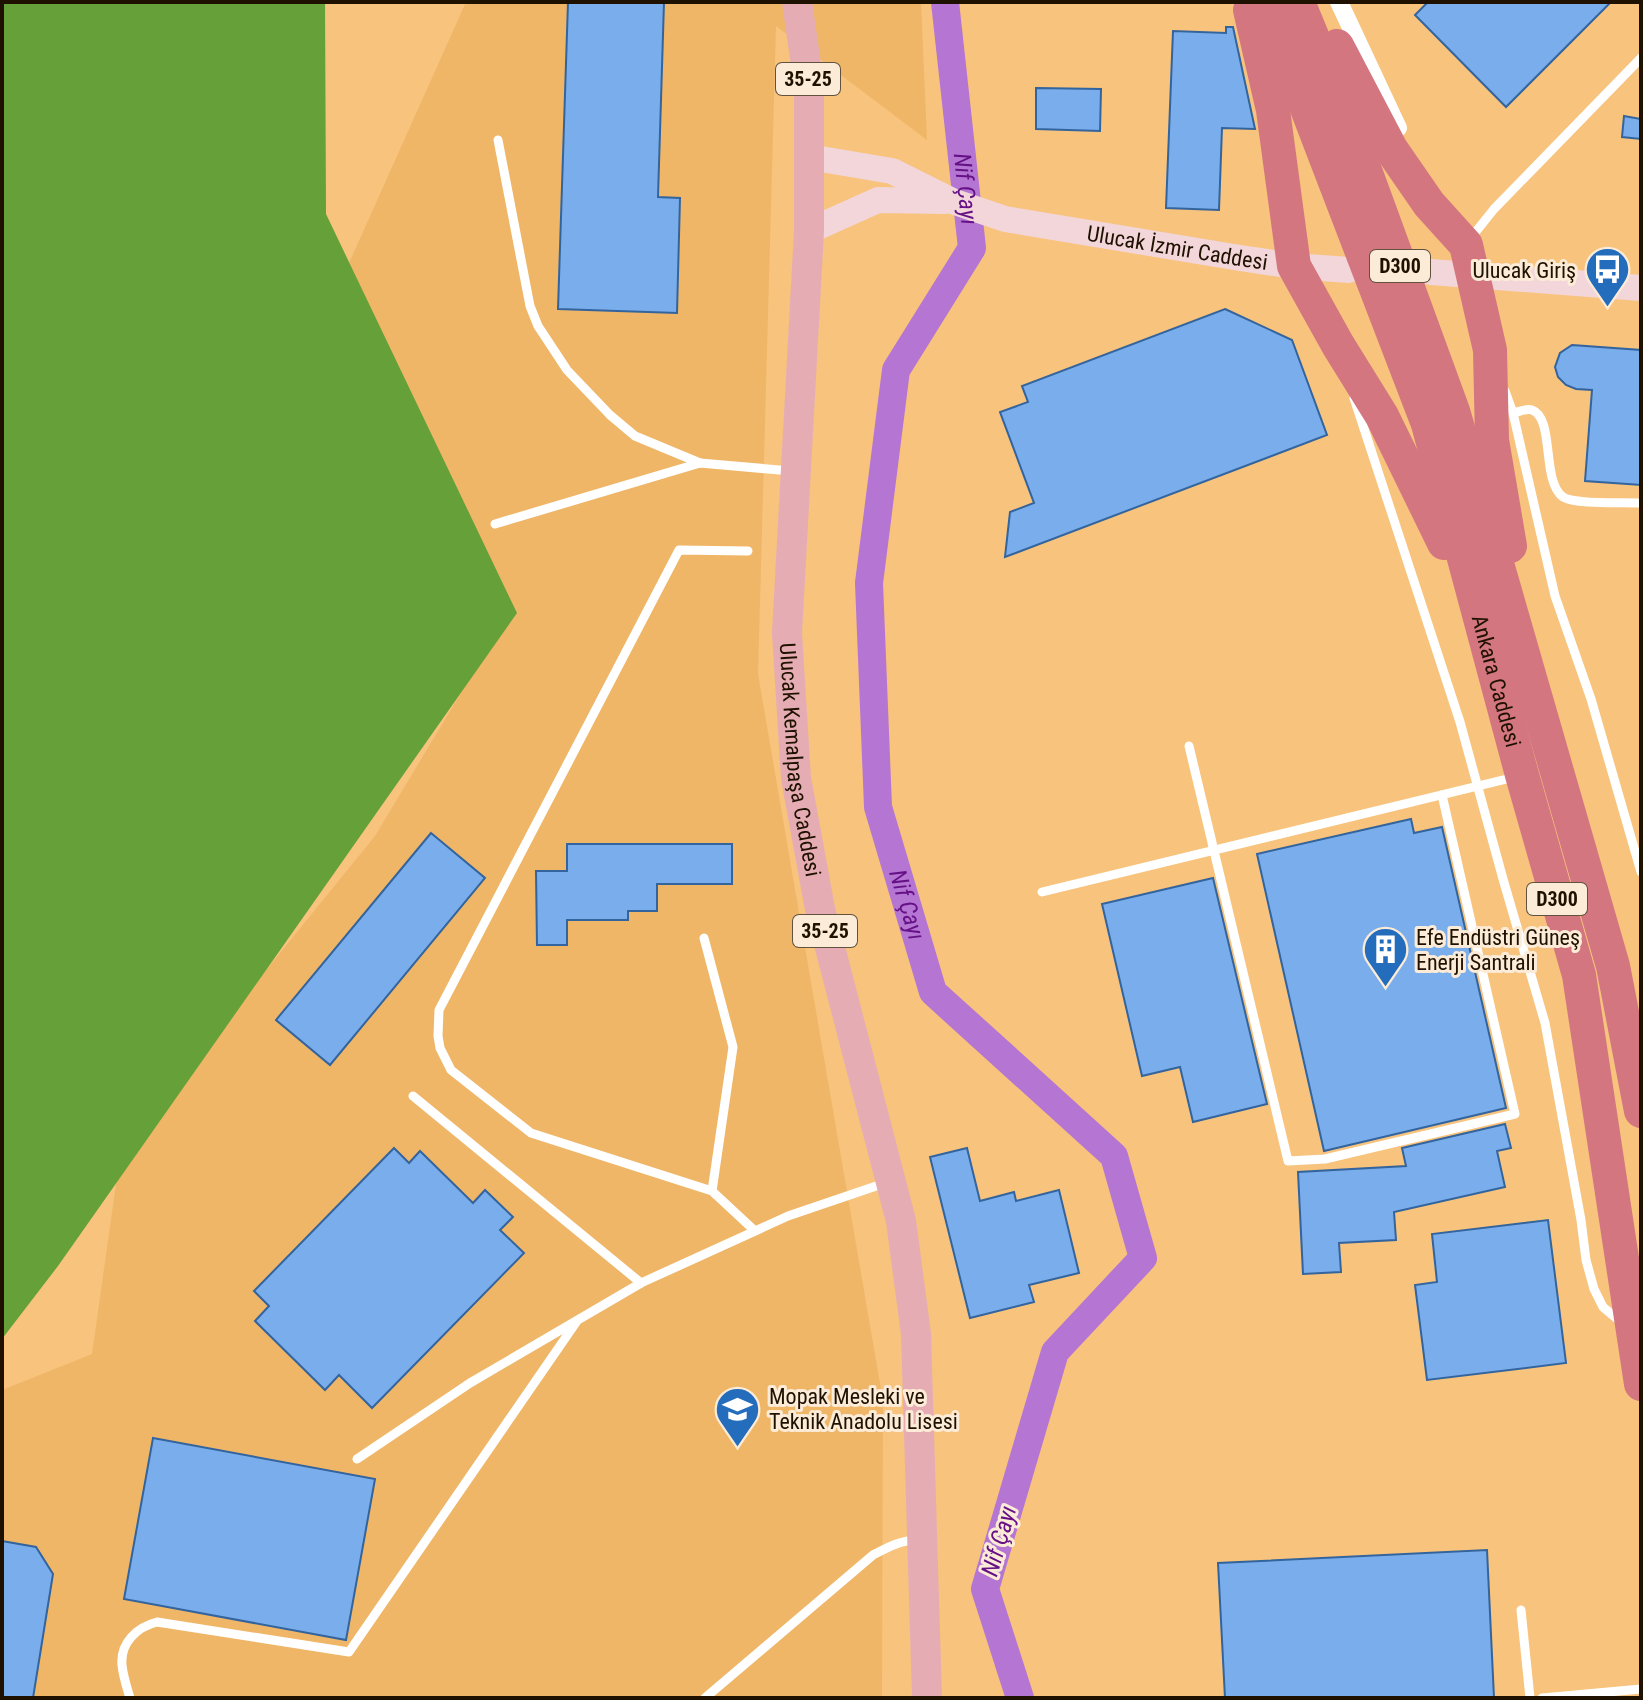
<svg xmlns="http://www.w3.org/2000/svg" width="1643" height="1700" font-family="'Roboto Condensed',sans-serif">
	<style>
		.built { fill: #efb668 }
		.forest { fill: #66a038 }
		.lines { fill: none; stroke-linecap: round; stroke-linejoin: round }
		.river { stroke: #b475d3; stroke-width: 28 }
		.building { fill: #7aadeb; stroke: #33649d; stroke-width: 2 }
		.lane { stroke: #fff; stroke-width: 9 }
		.street { stroke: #fff; stroke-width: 18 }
		.secondary { stroke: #f2d6d9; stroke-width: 26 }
		.primary { stroke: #e5adb3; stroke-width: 30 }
		.highway { stroke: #d47680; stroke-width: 34 }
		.labels { text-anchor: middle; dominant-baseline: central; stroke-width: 6; stroke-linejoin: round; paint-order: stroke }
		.shield { fill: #fbebd7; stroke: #615240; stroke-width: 2 }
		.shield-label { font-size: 20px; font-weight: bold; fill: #1f1100 }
		.street-label { font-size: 22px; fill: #1f1100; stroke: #fbebd7 }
		.poi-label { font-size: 22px; fill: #1f1100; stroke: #fbebd7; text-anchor: start }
		.water-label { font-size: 24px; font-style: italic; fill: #661186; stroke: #fbebd7 }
	</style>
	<rect width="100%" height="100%" fill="#f7c37d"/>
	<!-- built -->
	<path class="built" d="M 466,2 L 921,2 L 927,140 L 776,26 L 758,674 L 883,1401 L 882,1698 L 2,1698 L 2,1390 L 92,1354 L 121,1149 L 375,836 L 509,613 L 341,281 Z"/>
	<!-- forest -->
	<path class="forest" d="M 2,2 L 325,2 L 326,214 L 517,613 L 58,1266 L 2,1339 Z"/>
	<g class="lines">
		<!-- river -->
		<path class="river" id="s1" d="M 945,2 L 972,248 L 896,370 L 869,583 L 878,807 L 933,992 L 1114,1156 L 1143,1258 L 1055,1352 L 985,1589 L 1020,1698"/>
	</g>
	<!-- building -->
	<g class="building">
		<path d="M 568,2 L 664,2 L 658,197 L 680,198 L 677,313 L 558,309 Z"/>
		<path d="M 1428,2 L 1611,2 L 1506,107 L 1415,15 Z"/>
		<path d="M 1226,27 L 1233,27 L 1255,129 L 1222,128 L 1219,210 L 1166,208 L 1173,31 L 1226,33 Z"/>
		<path d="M 1036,88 L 1101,89 L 1100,131 L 1036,129 Z"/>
		<path d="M 1624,116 L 1641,119 L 1641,139 L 1622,137 Z"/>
		<path d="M 1225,309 L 1292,340 L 1327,435 L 1005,557 L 1010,512 L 1034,503 L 1000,412 L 1028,402 L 1022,386 Z"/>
		<path d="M 1572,345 L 1641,350 L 1641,485 L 1585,481 L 1592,390 L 1576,389 L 1566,385 L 1558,377 L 1555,367 L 1560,353 Z"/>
		<path d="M 1411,819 L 1414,833 L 1442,827 L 1506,1108 L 1324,1151 L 1257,854 Z"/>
		<path d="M 431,833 L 485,878 L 330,1065 L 276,1020 Z"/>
		<path d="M 567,844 L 732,844 L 732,884 L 657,884 L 657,911 L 628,911 L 628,920 L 567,920 L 567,945 L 537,945 L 536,871 L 567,871 Z"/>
		<path d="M 1213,878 L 1267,1104 L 1193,1122 L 1180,1067 L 1142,1076 L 1102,904 Z"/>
		<path d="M 1505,1124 L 1511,1148 L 1497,1151 L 1505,1187 L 1394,1212 L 1396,1240 L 1339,1243 L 1341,1272 L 1303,1274 L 1298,1172 L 1406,1166 L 1402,1148 Z"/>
		<path d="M 394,1148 L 409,1163 L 420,1151 L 473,1203 L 485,1190 L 513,1217 L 500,1230 L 524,1253 L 372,1408 L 339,1375 L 325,1390 L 255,1321 L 269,1306 L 254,1291 Z"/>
		<path d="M 967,1148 L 980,1201 L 1014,1192 L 1016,1201 L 1059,1190 L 1079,1273 L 1029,1285 L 1034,1302 L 970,1318 L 930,1157 Z"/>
		<path d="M 1548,1220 L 1566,1363 L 1427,1380 L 1415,1285 L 1437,1282 L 1432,1234 Z"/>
		<path d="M 153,1438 L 375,1479 L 346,1640 L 124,1599 Z"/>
		<path d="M 2,1541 L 36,1547 L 53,1574 L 33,1698 L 2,1698 Z"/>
		<path d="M 1487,1550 L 1494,1698 L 1225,1698 L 1218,1563 Z"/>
	</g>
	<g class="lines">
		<!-- lane -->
		<g class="lane">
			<path d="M 498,140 L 530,306 L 538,326 L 567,370 L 610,415 L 635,436 L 700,463"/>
			<path d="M 1470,239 L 1494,209 L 1641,58"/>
			<path d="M 1505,391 L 1513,413 L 1555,596 L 1591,699 L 1641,872"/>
			<path d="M 1354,398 L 1460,722 L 1503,879 L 1545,1023 L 1581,1220 L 1586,1260 L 1594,1289 L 1603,1307 L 1616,1318 L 1624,1318"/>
			<path d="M 1513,413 C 1519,412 1526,408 1532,410 C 1555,418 1541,481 1563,497 C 1576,505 1622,502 1639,503"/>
			<path d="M 495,524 L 700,463 L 791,471"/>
			<path d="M 748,551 L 679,550 L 439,1010 L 438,1036 L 440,1048 L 451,1070 L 531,1133 L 712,1191 L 755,1231"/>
			<path d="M 1189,746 L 1288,1161 L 1325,1159 L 1515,1114 L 1442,795"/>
			<path d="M 1042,892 L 1515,777"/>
			<path d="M 704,938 L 733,1047 L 712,1191"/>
			<path d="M 413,1096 L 641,1283"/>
			<path d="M 357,1459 L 470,1383 L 641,1283 L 788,1216 L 888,1182"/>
			<path d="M 1521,1610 L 1530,1698"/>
			<path d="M 130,1698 C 127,1688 123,1676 122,1665 C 120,1643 137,1627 157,1622 L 349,1652 L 577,1321"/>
			<path d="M 705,1698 L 873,1555 C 888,1547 901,1540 918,1540"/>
			<path d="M 1542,1698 L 1641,1689"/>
		</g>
		<!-- street -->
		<path class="street" d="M 1339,2 L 1398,128"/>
		<!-- secondary -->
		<g class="secondary">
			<path id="s2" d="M 809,157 L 892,171 L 952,201 L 1005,219 L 1240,258 L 1294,266 L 1349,270"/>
			<path d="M 809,231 L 878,200 L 945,201"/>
			<path d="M 1431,272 L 1641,288"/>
		</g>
		<!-- primary -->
		<path class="primary" id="s3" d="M 797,2 L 809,85 L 809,231 L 787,633 L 796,778 L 820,909 L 901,1221 L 916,1334 L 927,1698"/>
		<!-- highway -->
		<g class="highway">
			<path id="s4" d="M 1266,2 L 1428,424 L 1522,775 L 1579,975 L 1641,1384"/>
			<path d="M 1298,2 L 1347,121 L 1453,411 L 1613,966 L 1641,1111"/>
			<path d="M 1250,10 L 1273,110 L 1294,266 L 1338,345 L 1382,416 L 1444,543"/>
			<path d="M 1337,46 L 1391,149 L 1429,204 L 1466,245 L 1490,350 L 1492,440 L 1510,546"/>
		</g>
	</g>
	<!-- icons -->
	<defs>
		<symbol id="bus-pin" viewBox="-11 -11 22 30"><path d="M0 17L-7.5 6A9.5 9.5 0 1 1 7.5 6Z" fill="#246dbd" stroke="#fbebd7"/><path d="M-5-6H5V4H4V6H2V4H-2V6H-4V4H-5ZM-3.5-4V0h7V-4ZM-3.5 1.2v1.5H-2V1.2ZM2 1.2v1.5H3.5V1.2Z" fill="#fff"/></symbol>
		<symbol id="building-pin" viewBox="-11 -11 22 30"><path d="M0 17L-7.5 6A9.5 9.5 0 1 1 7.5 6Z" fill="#246dbd" stroke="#fbebd7"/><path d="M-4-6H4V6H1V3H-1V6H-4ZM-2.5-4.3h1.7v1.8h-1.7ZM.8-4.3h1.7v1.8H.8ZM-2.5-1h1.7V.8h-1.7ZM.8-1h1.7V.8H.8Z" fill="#fff"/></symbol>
		<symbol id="school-pin" viewBox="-11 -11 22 30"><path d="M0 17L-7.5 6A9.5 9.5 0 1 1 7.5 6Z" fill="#246dbd" stroke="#fbebd7"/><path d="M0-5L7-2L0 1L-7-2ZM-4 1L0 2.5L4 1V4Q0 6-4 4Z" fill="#fff"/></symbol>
	</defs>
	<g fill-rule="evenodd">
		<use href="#bus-pin" x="1582" y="244" width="51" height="69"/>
		<use href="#building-pin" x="1360" y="924" width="51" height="69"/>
		<use href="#school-pin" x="712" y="1384" width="51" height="69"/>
	</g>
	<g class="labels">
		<!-- shield labels -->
		<g class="shield">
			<rect x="776" y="63" width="64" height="32" rx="6"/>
			<rect x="1370" y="250" width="60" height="32" rx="6"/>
			<rect x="1527" y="883" width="60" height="32" rx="6"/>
			<rect x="793" y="915" width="64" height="32" rx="6"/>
		</g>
		<g class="shield-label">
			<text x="808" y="79">35-25</text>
			<text x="1400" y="266">D300</text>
			<text x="1557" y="899">D300</text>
			<text x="825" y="931">35-25</text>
		</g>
		<!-- street labels -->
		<g class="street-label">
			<text stroke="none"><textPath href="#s2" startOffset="382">Ulucak İzmir Caddesi</textPath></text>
			<text stroke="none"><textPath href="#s4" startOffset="718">Ankara Caddesi</textPath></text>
			<text stroke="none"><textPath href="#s3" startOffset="760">Ulucak Kemalpaşa Caddesi</textPath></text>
		</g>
		<!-- poi labels -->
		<g class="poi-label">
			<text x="1576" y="270" text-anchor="end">Ulucak Giriş</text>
			<text x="1416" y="937">Efe Endüstri Güneş<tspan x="1416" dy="25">Enerji Santrali</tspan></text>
			<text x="769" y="1396">Mopak Mesleki ve<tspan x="769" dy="25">Teknik Anadolu Lisesi</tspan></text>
		</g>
		<!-- water labels -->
		<g class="water-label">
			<text stroke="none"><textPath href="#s1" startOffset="188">Nif Çayı</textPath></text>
			<text stroke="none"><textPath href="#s1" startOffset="932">Nif Çayı</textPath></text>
			<text transform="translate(999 1541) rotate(-74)">Nif Çayı</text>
		</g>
	</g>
	<!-- border -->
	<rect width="1643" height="1700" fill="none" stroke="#1f1100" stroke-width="8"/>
</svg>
